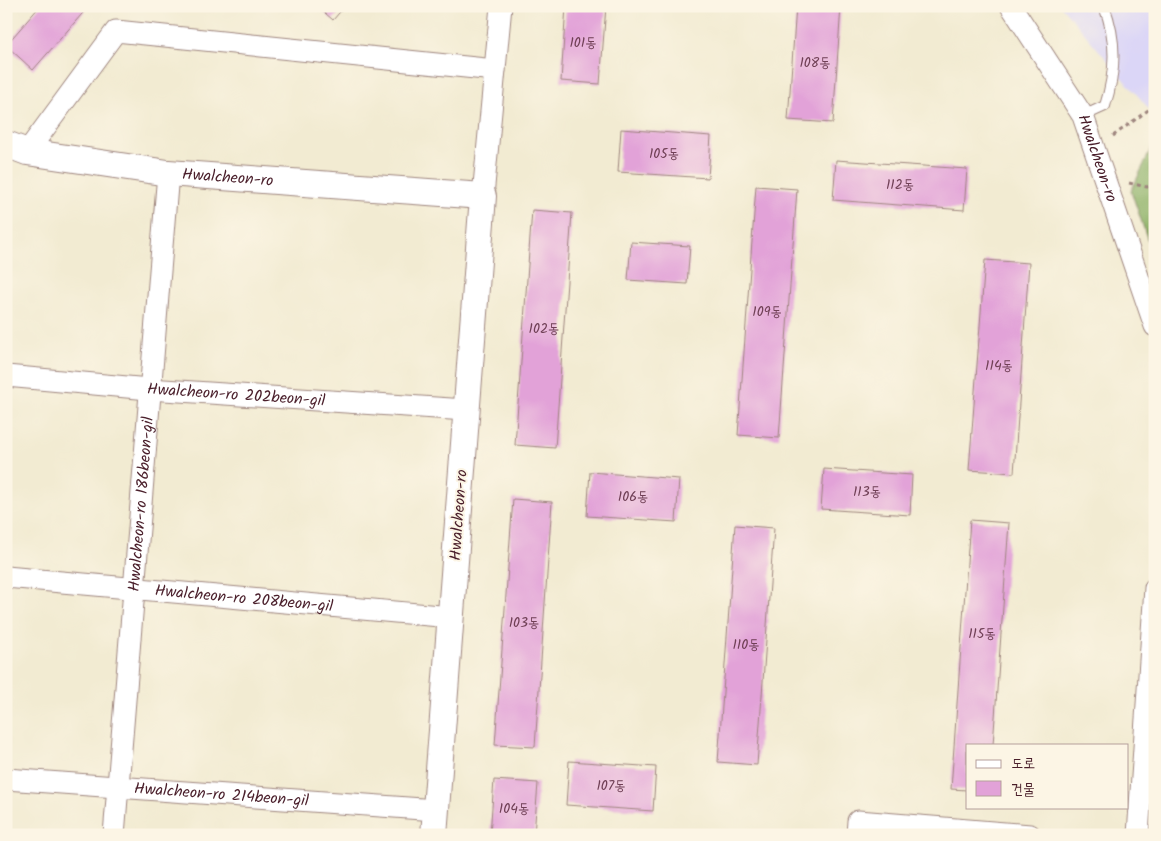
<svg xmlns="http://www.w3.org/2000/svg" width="1161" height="841" font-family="Kalam,'Poor Story',sans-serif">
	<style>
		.built { fill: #dbd6f7 }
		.forest { fill: #8cb166; stroke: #6b6848 }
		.building { fill: #e2a2d8 }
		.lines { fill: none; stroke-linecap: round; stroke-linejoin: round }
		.service-casing { stroke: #9e857e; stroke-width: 12 }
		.minor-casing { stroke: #9e857e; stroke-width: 23 }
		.tertiary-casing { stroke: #9e857e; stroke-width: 28 }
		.path { stroke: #9e857e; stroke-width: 3; stroke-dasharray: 4 4; stroke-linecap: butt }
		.service { stroke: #fff; stroke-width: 10 }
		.minor { stroke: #fff; stroke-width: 21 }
		.tertiary { stroke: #fff; stroke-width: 26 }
		.labels { text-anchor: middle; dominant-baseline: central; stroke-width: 4; stroke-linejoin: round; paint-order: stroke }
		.number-label { font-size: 14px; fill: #704056 }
		.street-label { font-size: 16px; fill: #4a1f2b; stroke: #fcf5e5 }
	</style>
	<rect width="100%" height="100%" fill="#fcf5e5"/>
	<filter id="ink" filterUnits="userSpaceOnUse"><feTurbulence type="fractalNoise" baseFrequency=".02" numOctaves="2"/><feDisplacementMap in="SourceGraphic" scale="10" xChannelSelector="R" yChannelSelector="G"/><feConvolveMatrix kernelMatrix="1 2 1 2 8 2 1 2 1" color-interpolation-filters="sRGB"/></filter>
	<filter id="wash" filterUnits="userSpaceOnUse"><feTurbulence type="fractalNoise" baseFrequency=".0096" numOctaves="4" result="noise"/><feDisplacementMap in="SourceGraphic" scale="20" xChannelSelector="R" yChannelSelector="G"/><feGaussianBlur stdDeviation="1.12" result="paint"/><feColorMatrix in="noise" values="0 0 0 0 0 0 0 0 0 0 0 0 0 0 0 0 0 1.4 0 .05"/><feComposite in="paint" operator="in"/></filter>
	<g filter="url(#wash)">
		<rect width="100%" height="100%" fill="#f2ebd2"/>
		<!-- built -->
		<path class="built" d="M 1061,6 L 1155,6 L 1155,101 L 1150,110 Z"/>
		<!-- forest -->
		<path class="forest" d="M 1155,141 L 1155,261 L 1131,191 Z"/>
		<g id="blocks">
			<!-- building -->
			<g class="building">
				<path d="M 40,6 L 89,6 L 33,70 L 8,47 L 6,49 L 6,45 Z"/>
				<path d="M 317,6 L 345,6 L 333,20 Z"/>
				<path d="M 566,6 L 606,6 L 600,84 L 561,81 Z"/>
				<path d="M 796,6 L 841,6 L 833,123 L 788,120 Z"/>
				<path d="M 621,129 L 711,136 L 708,178 L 618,172 Z"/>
				<path d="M 836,160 L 967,169 L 964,210 L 833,200 Z"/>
				<path d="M 756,186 L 797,189 L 779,438 L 738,435 Z"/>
				<path d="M 532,210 L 572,213 L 555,448 L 515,445 Z"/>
				<path d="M 631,242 L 690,246 L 687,284 L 628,280 Z"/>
				<path d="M 985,260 L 1029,263 L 1014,473 L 969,470 Z"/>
				<path d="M 824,469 L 912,475 L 910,515 L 821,509 Z"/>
				<path d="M 590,472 L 679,479 L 676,522 L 587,516 Z"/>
				<path d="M 513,499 L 552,502 L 535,747 L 495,745 Z"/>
				<path d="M 970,520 L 1009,523 L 993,745 L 967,745 L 967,790 L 951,789 Z"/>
				<path d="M 735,525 L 774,528 L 757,765 L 718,762 Z"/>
				<path d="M 569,761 L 656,767 L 653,811 L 566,805 Z"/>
				<path d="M 494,780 L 538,783 L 534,835 L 490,835 Z"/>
			</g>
		</g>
	</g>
	<g filter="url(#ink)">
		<use href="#blocks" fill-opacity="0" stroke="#9e857e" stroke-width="1"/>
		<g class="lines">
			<defs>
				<path id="service" d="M 1083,116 L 1105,106 C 1116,71 1117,40 1104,6"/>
				<g id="minor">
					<path id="s1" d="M 1011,6 L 1083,116 L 1155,326"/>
					<path d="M 27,152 L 116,31 L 495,70"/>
					<path d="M 483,196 L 501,6"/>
					<path id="s2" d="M 6,376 L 149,389 L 466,410"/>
					<path id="s3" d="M 6,577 L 451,617"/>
					<path id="s4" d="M 6,779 L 436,810"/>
					<path id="s5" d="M 114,835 L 168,173"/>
					<path d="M 857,835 L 858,821 L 1030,835"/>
					<path d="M 1138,835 L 1155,588"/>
				</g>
				<g id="tertiary">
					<path id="s6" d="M 6,144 L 27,152 L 168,173 L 483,196 L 434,835"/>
				</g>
			</defs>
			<!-- service casing -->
			<use href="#service" class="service-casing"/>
			<!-- minor casing -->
			<use href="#minor" class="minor-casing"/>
			<!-- tertiary casing -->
			<use href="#tertiary" class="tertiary-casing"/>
			<!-- path -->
			<g class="path">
				<path d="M 1113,136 L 1155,105"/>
				<path d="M 1129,183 L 1147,187 L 1155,184"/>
			</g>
			<!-- service -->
			<use href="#service" class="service"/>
			<!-- minor -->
			<use href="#minor" class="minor"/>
			<!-- tertiary -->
			<use href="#tertiary" class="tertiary"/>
		</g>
	</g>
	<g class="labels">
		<!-- number labels -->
		<g class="number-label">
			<text x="583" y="43">101동</text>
			<text x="815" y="63">108동</text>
			<text x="664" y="154">105동</text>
			<text x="900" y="185">112동</text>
			<text x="767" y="312">109동</text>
			<text x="544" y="329">102동</text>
			<text x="999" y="366">114동</text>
			<text x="867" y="492">113동</text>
			<text x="633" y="497">106동</text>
			<text x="524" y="623">103동</text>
			<text x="982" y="634">115동</text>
			<text x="746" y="645">110동</text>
			<text x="611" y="786">107동</text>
			<text x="514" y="809">104동</text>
		</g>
		<!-- street labels -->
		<g class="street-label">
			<text stroke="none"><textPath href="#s1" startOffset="176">Hwalcheon-ro</textPath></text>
			<text stroke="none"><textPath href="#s6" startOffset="225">Hwalcheon-ro</textPath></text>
			<text stroke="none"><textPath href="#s2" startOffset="231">Hwalcheon-ro 202beon-gil</textPath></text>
			<text stroke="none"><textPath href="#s5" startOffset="332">Hwalcheon-ro 186beon-gil</textPath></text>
			<text transform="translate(459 515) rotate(-86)">Hwalcheon-ro</text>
			<text stroke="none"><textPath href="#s3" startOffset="239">Hwalcheon-ro 208beon-gil</textPath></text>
			<text stroke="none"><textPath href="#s4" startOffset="216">Hwalcheon-ro 214beon-gil</textPath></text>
		</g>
	</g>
	<!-- margin -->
	<rect width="1161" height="841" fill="none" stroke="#fcf5e5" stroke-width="25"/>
	<!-- legend -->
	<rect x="966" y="744" width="162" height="65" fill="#fcf5e5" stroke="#b59f9b"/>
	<rect x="976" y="760" width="25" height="8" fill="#ffffff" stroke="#b59f9b"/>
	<text x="1011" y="768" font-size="15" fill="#4a1f2b">도로</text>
	<rect x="976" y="781" width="25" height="15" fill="#e2a2d8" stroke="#b59f9b"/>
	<text x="1011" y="794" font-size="15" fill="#4a1f2b">건물</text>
</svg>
